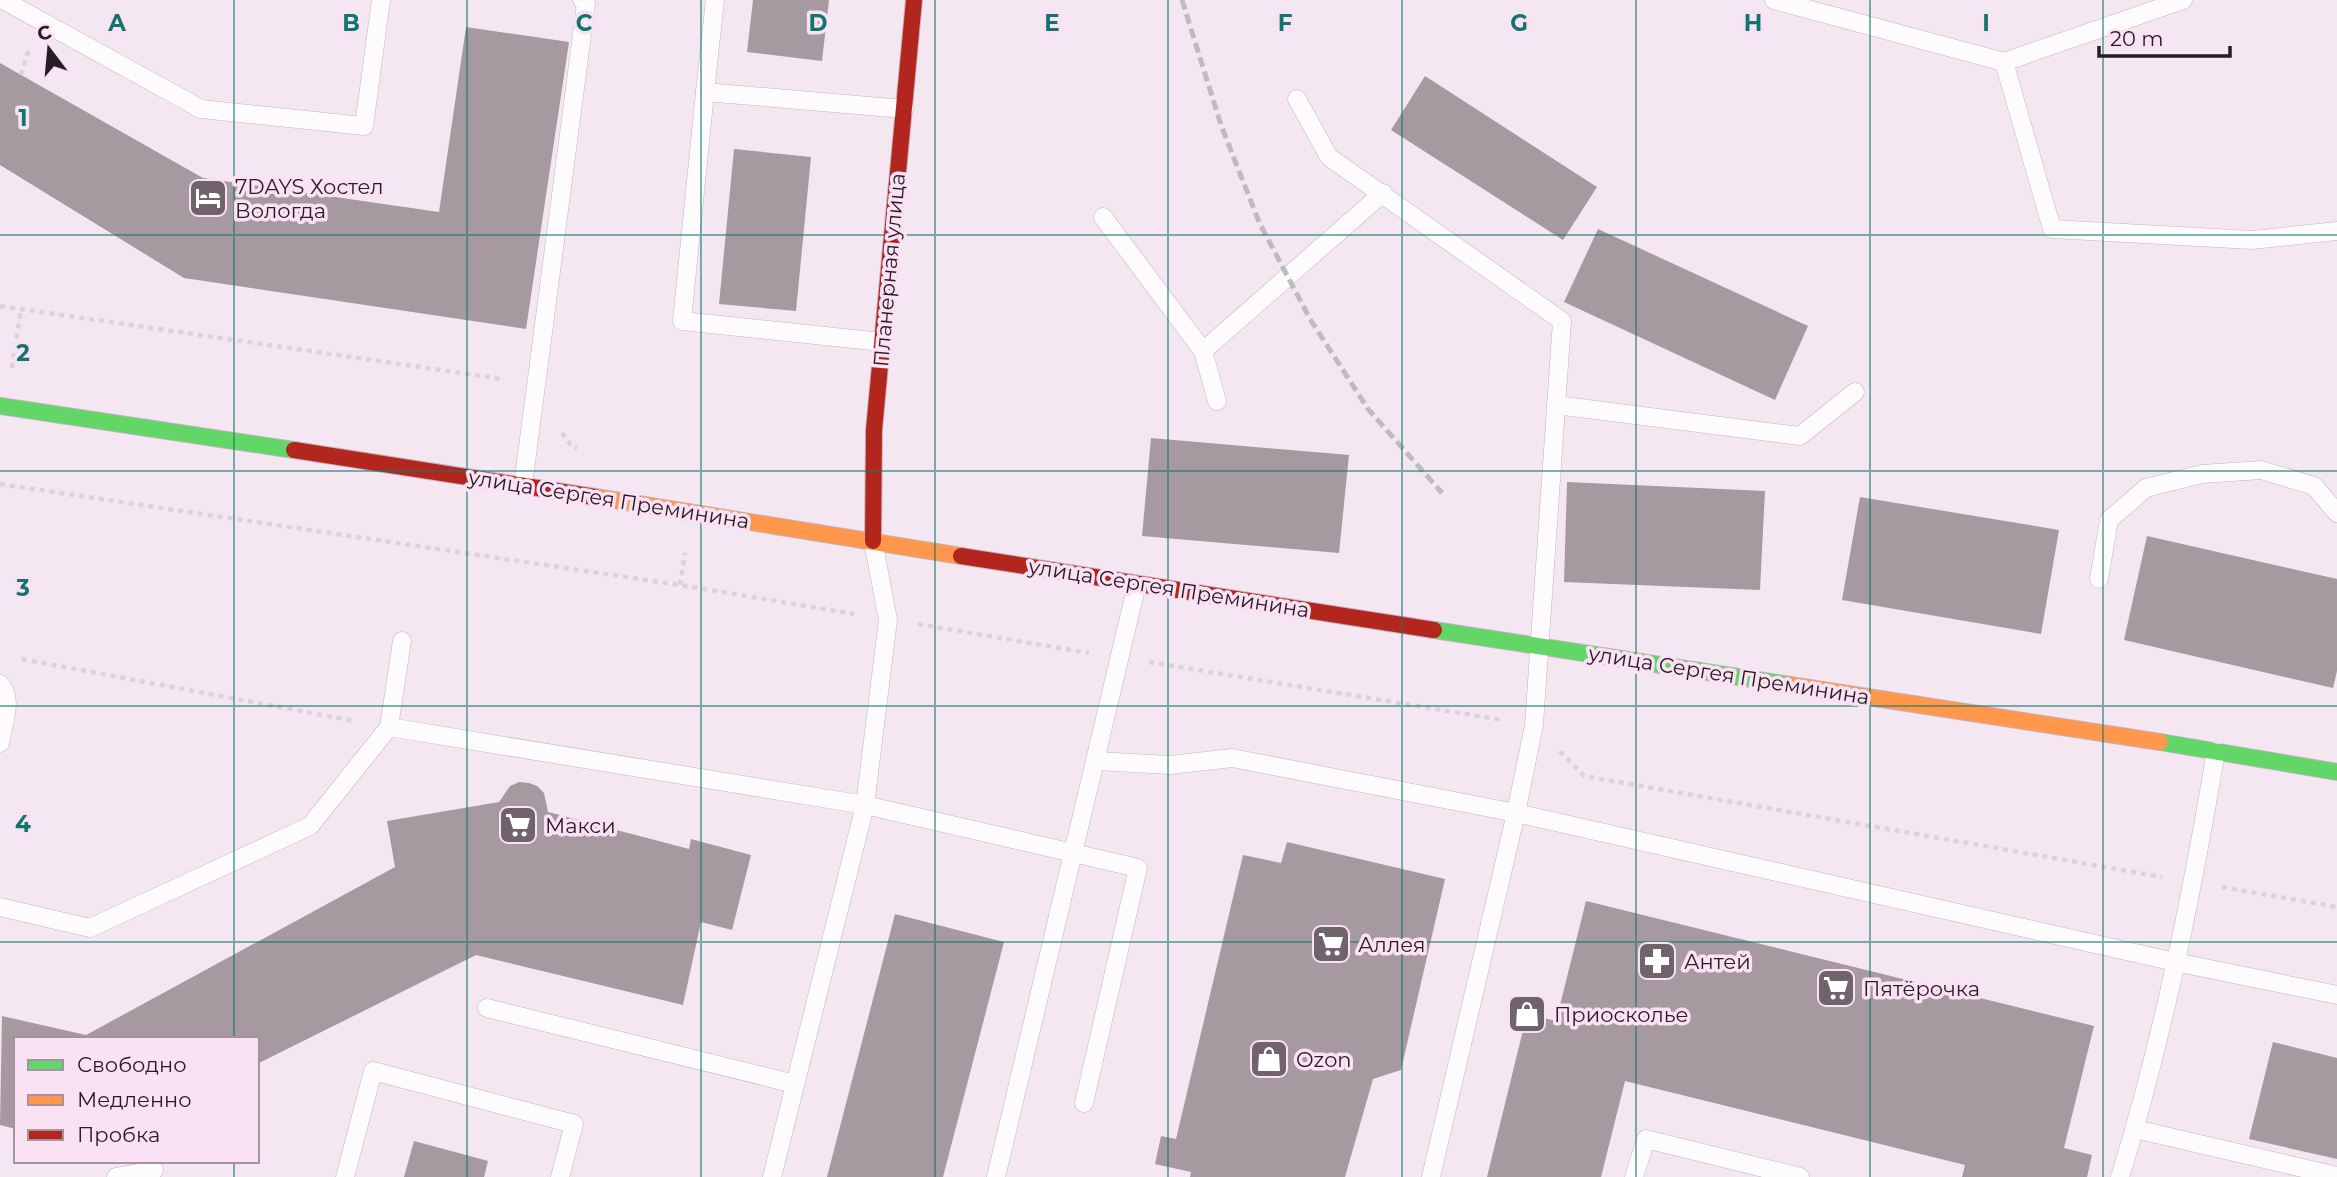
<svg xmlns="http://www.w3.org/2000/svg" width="2337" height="1177" font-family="Montserrat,sans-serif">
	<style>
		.building { fill: #a6999f }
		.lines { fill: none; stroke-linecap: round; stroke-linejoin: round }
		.lane-casing { stroke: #c1b6be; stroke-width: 19 }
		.fast-casing { stroke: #c1b6be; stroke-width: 18 }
		.slow-casing { stroke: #c1b6be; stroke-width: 18 }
		.jam-casing { stroke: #c1b6be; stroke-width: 18 }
		.path { stroke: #d8d4d8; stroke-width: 4.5; stroke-dasharray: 5 5; stroke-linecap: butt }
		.lane { stroke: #fefbfd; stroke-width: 18 }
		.fast { stroke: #63d668; stroke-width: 16 }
		.slow { stroke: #ff974d; stroke-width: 16 }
		.jam { stroke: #b3261e; stroke-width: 16 }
		.rail { stroke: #bfbcbe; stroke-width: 5; stroke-dasharray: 10 5; stroke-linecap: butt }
		.grid { fill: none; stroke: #0f766e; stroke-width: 2; stroke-opacity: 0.55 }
		.labels { text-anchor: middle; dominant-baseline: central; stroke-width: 7; stroke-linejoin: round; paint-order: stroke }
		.poi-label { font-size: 21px; fill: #281c25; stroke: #fbe1f4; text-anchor: start }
		.street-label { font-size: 21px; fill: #281c25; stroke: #fbe1f4 }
		.grid-label { font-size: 23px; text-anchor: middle; font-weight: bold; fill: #0f766e; stroke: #fbe1f4; stroke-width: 7; stroke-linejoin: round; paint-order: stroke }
	</style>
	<rect width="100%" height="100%" fill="#f5e7f1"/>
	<!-- building -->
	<g class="building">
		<path d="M 753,0 L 829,0 L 822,61 L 747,52 Z"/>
		<path d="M 466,27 L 569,42 L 526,329 L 184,278 L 0,165 L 0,63 L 203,178 L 439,212 Z"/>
		<path d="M 1425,76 L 1597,187 L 1563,240 L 1391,130 Z"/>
		<path d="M 734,149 L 811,157 L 796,311 L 719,304 Z"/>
		<path d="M 1598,229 L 1808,326 L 1775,400 L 1564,302 Z"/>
		<path d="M 1151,438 L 1349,455 L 1339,553 L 1142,536 Z"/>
		<path d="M 1567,482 L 1765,491 L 1760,590 L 1564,582 Z"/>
		<path d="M 1860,497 L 2059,530 L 2041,634 L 1842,600 Z"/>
		<path d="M 2147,536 L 2337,579 L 2337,671 L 2333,688 L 2124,640 Z"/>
		<path d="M 519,782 L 529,783 L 537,786 L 544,793 L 548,812 L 689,849 L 691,839 L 751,855 L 732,930 L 701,922 L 683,1005 L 476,955 L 257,1064 L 257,1039 L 16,1039 L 16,1129 L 0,1125 L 2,1016 L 86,1035 L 395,867 L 387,821 L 499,802 L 510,786 Z"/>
		<path d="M 1287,842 L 1445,879 L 1401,1070 L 1373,1079 L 1345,1177 L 1190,1177 L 1191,1172 L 1155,1164 L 1161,1136 L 1176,1139 L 1243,855 L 1281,863 Z"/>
		<path d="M 1586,901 L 2094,1026 L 2064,1148 L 2092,1155 L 2087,1177 L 1962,1177 L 1965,1165 L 1625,1081 L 1601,1177 L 1487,1177 L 1527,1014 L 1556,1021 Z"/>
		<path d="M 895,914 L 1004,942 L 943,1177 L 827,1177 Z"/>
		<path d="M 2273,1042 L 2337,1058 L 2337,1159 L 2249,1139 Z"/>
		<path d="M 414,1141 L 488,1161 L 484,1177 L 404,1177 Z"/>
	</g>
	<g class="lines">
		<defs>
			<g id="lane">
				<path d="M 3,0 L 201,109 L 364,126 L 381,0"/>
				<path d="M 715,0 L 705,92 L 904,109"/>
				<path d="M 1774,0 L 2004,62 L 2183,0"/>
				<path d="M 2004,62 L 2052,229 L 2252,240 L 2337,231"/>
				<path d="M 705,92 L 682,321 L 882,342"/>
				<path d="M 1297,99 L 1329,157 L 1562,321 L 1534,725 L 1516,813 L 1431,1177"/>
				<path d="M 1103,217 L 1203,351"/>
				<path d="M 1217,401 L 1203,351 L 1383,193"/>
				<path d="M 1556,405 L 1800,436 L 1855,392"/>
				<path d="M 523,485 L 586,4 L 582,0"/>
				<path d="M 2099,579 L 2109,520 L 2146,488 L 2202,474 L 2261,470 L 2314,486 L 2337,513"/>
				<path d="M 0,684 C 14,699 3,724 0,743"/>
				<path d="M 389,727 L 402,641"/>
				<path d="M 1096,761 L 1170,765 L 1232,758 L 1516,813 L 2175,962 L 2337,995"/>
				<path d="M 0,907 L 90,928 L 310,826 L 389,727 L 865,805 L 1138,868 L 1084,1103"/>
				<path d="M 487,1008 L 795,1084"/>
				<path d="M 2135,1129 L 2337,1176"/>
				<path d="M 116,1177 L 154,1170"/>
				<path d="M 345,1177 L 373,1071 L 574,1124 L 560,1177"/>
				<path d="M 772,1177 L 865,805 L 888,620 L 873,541"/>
				<path d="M 996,1177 L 1137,584"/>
				<path d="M 1634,1177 L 1646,1139 L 1800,1177"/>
				<path d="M 2120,1177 C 2163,1038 2192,894 2216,751"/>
			</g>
			<g id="fast">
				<path d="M 0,406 L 294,450"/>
				<path d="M 1434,630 L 1790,685"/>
				<path d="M 2160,742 L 2337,772"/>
			</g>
			<g id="slow">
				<path d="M 595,497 L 961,556"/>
				<path d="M 1790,685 L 2160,742"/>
			</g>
			<g id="jam">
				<path d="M 294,450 L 595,497"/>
				<path d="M 873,541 L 874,430 L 914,0"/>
				<path d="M 961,556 L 1434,630"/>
			</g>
		</defs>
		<!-- lane casing -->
		<use href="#lane" class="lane-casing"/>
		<!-- fast casing -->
		<use href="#fast" class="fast-casing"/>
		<!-- slow casing -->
		<use href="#slow" class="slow-casing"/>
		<!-- jam casing -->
		<use href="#jam" class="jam-casing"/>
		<!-- path -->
		<g class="path">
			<path d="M 21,75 L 29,49"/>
			<path d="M 0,306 L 496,378 L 504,382"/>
			<path d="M 12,368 L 21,309"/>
			<path d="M 562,433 L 572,447 L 577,448"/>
			<path d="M 0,484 L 680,585 L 854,614"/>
			<path d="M 680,585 L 685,553"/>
			<path d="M 918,624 L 1089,653"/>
			<path d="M 22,659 L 354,721"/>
			<path d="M 1149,662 L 1503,720"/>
			<path d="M 1560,751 L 1584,776 L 2162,877"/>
			<path d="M 2222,887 L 2337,907"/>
		</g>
		<!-- lane -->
		<use href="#lane" class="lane"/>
		<!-- fast -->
		<use href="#fast" class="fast"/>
		<!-- slow -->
		<use href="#slow" class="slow"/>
		<!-- jam -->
		<use href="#jam" class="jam"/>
		<!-- rail -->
		<path class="rail" d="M 1182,0 L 1221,125 L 1259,222 L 1310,319 L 1368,409 L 1442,493"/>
	</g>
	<!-- grid -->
	<path class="grid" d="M 234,0 L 234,1039M 467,0 L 467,1177M 701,0 L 701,1177M 935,0 L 935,1177M 1168,0 L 1168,1177M 1402,0 L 1402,1177M 1636,0 L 1636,1177M 1870,0 L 1870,1177M 2103,0 L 2103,1177M 0,235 L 2337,235M 0,471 L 2337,471M 0,706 L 2337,706M 0,942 L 2337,942M 234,1161 L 234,1177"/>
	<!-- icons -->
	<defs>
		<symbol id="hotel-square" viewBox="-11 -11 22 22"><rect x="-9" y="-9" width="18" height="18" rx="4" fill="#70636c" stroke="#fbe1f4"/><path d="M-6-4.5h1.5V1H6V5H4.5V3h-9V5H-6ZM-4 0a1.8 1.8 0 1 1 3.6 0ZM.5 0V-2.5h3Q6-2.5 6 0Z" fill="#fff"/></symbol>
		<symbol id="supermarket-square" viewBox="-11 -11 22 22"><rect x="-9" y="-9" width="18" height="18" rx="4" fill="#70636c" stroke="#fbe1f4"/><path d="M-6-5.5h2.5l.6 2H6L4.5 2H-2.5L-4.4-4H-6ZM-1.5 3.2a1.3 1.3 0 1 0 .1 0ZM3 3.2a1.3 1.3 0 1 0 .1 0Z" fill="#fff"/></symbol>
		<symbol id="pharmacy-square" viewBox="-11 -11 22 22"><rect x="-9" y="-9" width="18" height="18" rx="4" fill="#70636c" stroke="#fbe1f4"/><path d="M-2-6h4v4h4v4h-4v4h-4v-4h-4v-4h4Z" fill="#fff"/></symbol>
		<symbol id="shop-square" viewBox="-11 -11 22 22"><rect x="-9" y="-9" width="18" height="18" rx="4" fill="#70636c" stroke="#fbe1f4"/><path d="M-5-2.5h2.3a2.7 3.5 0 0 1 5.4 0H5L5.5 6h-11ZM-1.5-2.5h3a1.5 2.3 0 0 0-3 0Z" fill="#fff"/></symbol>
	</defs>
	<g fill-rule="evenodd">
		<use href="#hotel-square" x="186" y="176" width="44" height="44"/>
		<use href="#supermarket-square" x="496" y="803" width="44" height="44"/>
		<use href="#supermarket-square" x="1309" y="922" width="44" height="44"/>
		<use href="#pharmacy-square" x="1635" y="939" width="44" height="44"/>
		<use href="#supermarket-square" x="1814" y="966" width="44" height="44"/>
		<use href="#shop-square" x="1505" y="992" width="44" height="44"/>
		<use href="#shop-square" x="1247" y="1037" width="44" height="44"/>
	</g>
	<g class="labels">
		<!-- poi labels -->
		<g class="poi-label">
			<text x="235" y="186">7DAYS Хостел<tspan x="235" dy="24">Вологда</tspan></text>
			<text x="545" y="825">Макси</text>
			<text x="1358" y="944">Аллея</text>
			<text x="1684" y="961">Антей</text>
			<text x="1863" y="988">Пятёрочка</text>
			<text x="1554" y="1014">Приосколье</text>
			<text x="1296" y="1059">Ozon</text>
		</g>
		<!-- street labels -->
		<g class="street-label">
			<text transform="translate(889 270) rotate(-85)">Планерная улица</text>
			<text transform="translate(609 499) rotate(9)">улица Сергея Преминина</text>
			<text transform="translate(1169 588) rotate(9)">улица Сергея Преминина</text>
			<text transform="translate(1729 675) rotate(9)">улица Сергея Преминина</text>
		</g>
	</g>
	<g class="grid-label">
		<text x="117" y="31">A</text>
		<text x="351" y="31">B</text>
		<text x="584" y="31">C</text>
		<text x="818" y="31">D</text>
		<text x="1052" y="31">E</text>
		<text x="1285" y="31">F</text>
		<text x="1519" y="31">G</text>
		<text x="1753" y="31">H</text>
		<text x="1986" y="31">I</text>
		<text x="23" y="126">1</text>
		<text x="23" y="361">2</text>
		<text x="23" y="596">3</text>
		<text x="23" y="832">4</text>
	</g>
	<!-- legend -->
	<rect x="14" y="1037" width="245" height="126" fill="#fbe1f4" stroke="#a792a1" stroke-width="2"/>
	<rect x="28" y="1060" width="35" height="10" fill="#63d668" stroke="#a792a1" stroke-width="2"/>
	<text x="77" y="1072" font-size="21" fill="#281c25">Свободно</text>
	<rect x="28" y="1095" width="35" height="10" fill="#ff974d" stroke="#a792a1" stroke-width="2"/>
	<text x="77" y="1107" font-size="21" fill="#281c25">Медленно</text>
	<rect x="28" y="1130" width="35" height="10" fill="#b3261e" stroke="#a792a1" stroke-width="2"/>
	<text x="77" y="1142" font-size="21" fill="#281c25">Пробка</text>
	<!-- north arrow -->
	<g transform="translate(49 49) rotate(344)" stroke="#fbe1f4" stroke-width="5" paint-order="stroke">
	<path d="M0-5L12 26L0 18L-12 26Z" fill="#281c25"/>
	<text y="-10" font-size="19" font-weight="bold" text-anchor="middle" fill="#281c25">С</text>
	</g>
	<!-- scale -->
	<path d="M2099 46v10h131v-10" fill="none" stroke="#281c25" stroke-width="3.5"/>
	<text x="2110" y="46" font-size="21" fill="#281c25" stroke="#fbe1f4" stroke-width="5" paint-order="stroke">20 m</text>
</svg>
